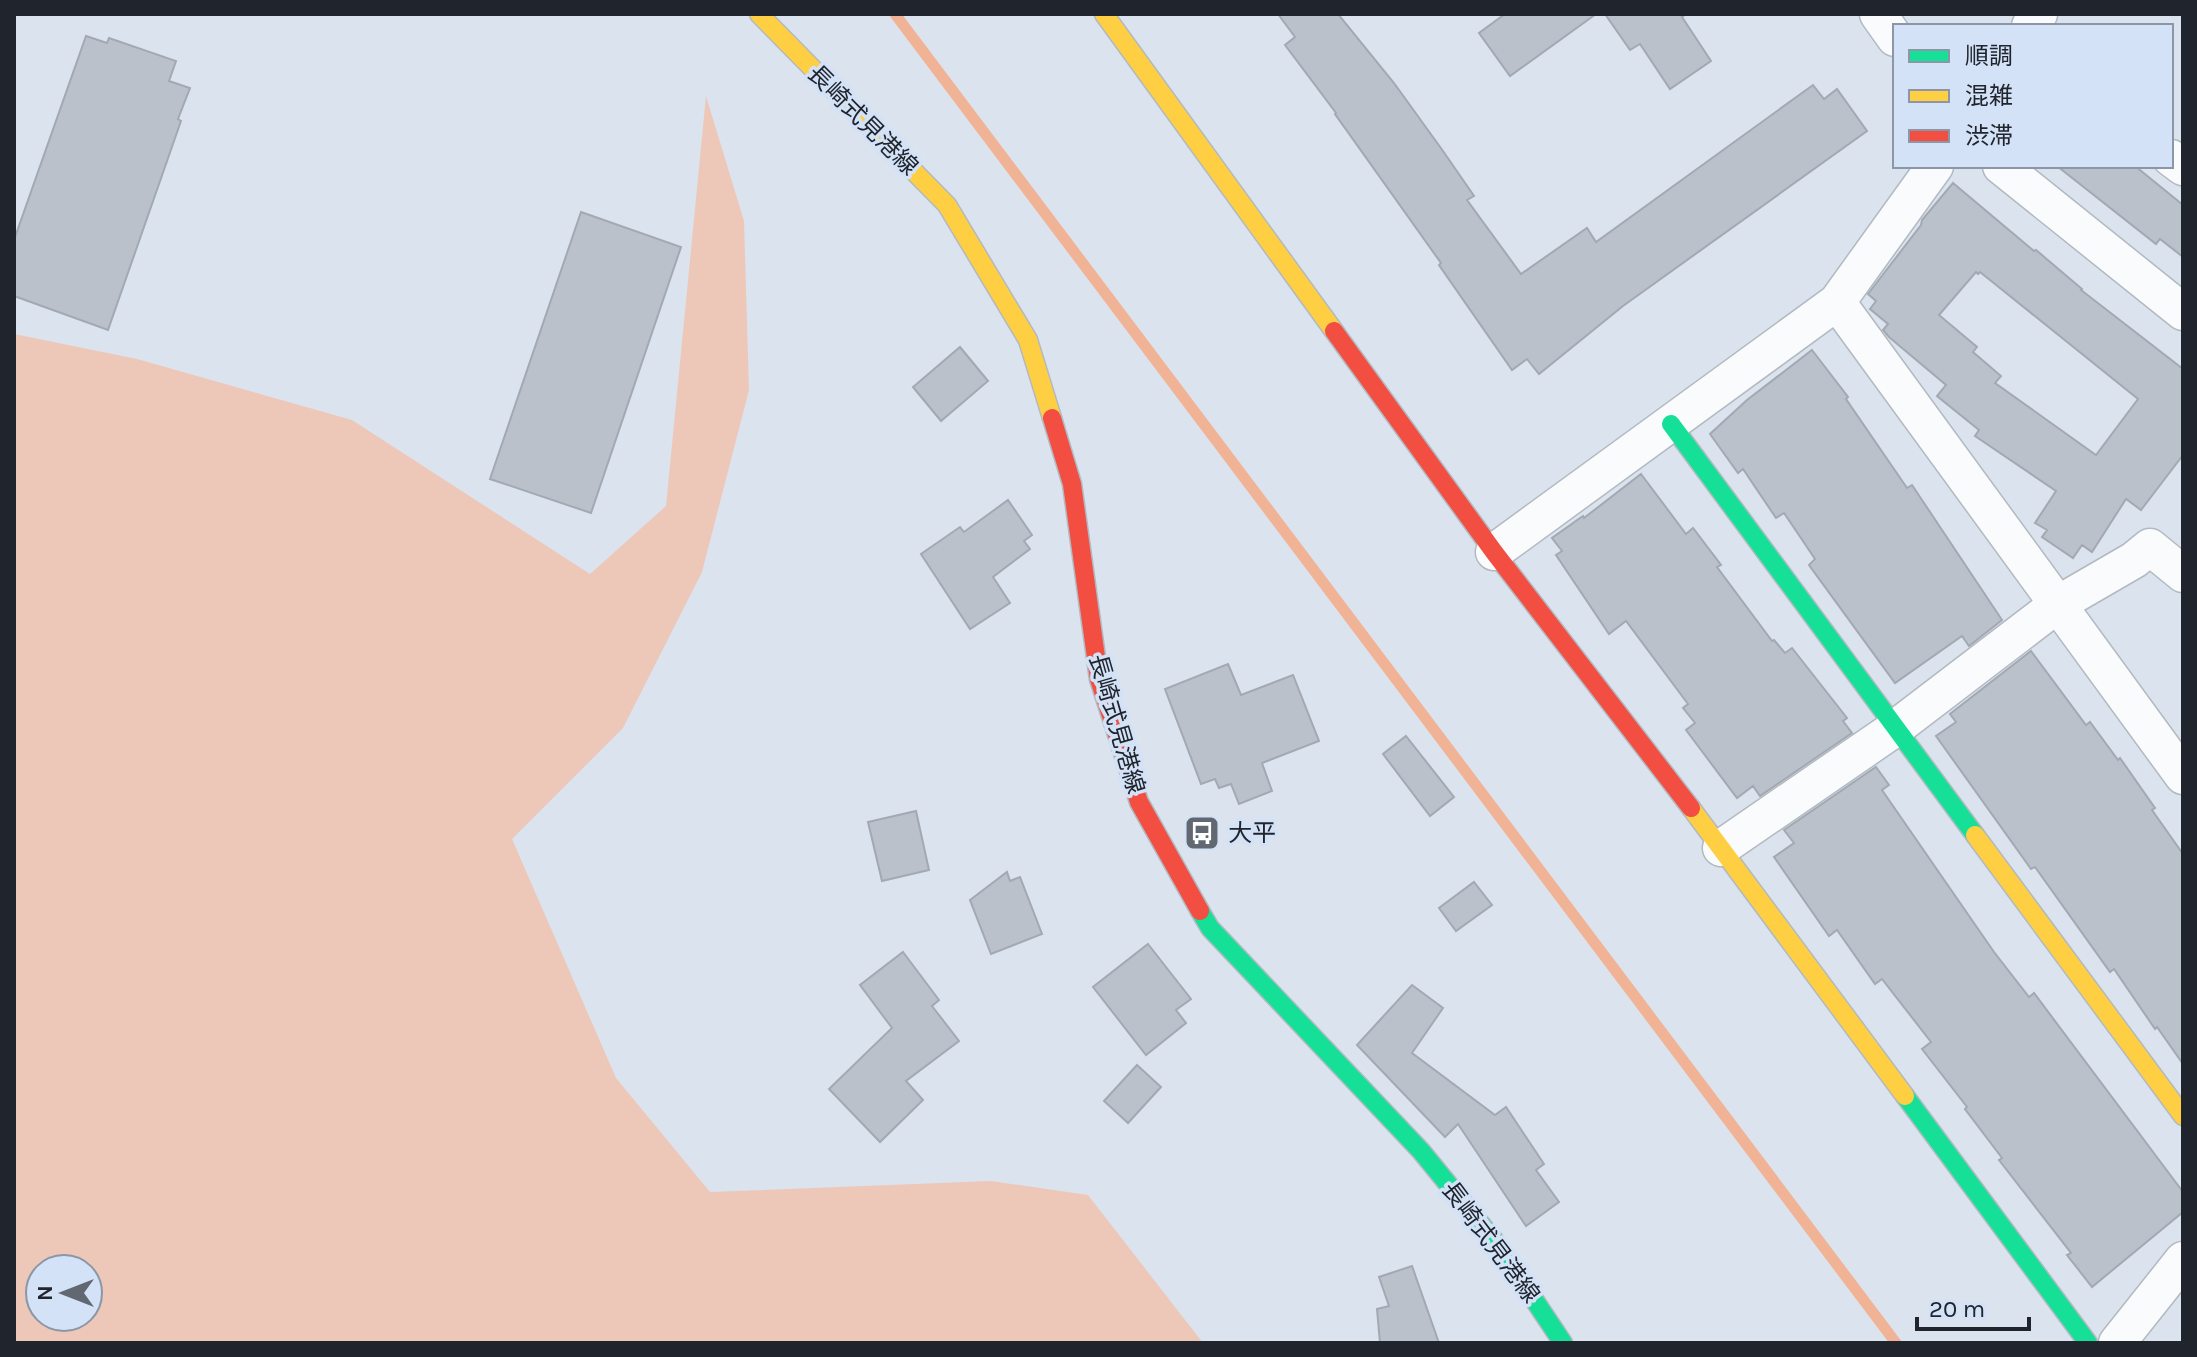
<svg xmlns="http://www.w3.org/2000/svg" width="2197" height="1357" font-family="Karla,'Noto Sans JP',sans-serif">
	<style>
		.green { fill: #edc8b9; fill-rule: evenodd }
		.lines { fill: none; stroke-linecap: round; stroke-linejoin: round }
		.stream { stroke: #f1b396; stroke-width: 11 }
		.building { fill: #bbc1ca; stroke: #a3a9b2; stroke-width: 2; fill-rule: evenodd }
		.street-casing { stroke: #b2b9c1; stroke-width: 39 }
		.fast-casing { stroke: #b2b9c1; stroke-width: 21 }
		.slow-casing { stroke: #b2b9c1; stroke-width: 21 }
		.jam-casing { stroke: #b2b9c1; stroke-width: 21 }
		.street { stroke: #fafbfc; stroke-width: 36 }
		.fast { stroke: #16e098; stroke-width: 18 }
		.slow { stroke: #ffcf43; stroke-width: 18 }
		.jam { stroke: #f24e42; stroke-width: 18 }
		.labels { text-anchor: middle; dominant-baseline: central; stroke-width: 7; stroke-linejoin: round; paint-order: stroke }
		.street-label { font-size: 24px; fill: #20252d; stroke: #d3e2f6 }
		.poi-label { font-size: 24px; fill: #20252d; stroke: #d3e2f6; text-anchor: start }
	</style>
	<rect width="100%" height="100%" fill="#dbe3ee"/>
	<!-- green -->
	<path class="green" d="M 706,96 L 744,221 L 749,390 L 702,572 L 623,728 L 512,839 L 616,1078 L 710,1192 L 991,1181 L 1088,1195 L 1203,1343 L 14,1343 L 14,334 L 137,359 L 352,420 L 590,574 L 666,506 ZM 40,1269 L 88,1269 L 88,1317 L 40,1317 Z"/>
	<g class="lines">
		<!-- stream -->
		<path class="stream" d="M 895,14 L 1896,1343"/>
	</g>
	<!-- building -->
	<g class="building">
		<path d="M 1278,14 L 1338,14 L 1394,83 L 1443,151 L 1474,196 L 1467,200 L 1521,274 L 1587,228 L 1596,242 L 1813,85 L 1824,99 L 1837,89 L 1867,131 L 1623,306 L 1539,374 L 1527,359 L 1512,370 L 1439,265 L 1441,263 L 1335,114 L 1336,113 L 1285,45 L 1295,37 Z"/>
		<path d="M 1505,14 L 1596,14 L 1510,76 L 1479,33 Z"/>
		<path d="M 1605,14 L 1686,14 L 1682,17 L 1711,61 L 1670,89 L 1640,44 L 1630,50 Z"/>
		<path d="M 86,36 L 107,43 L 109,38 L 176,61 L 169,81 L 190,88 L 178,119 L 181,121 L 108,330 L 14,296 L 14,240 Z"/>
		<path d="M 2057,166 L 2135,166 L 2183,205 L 2183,257 L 2160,239 L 2156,244 Z"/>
		<path d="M 1953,183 L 2034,251 L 2036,250 L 2082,289 L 2081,290 L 2183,369 L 2183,455 L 2141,510 L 2126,499 L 2092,552 L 2082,545 L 2073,558 L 2042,537 L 2047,530 L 2035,523 L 2056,491 L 1975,436 L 1979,430 L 1937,396 L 1946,385 L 1889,337 L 1883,330 L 1888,324 L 1870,309 L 1876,301 L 1868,294 L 1921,225 L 1922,220 ZM 1976,272 L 1978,274 L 1980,272 L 2138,399 L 2096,455 L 1995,383 L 2001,376 L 1973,352 L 1977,347 L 1939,315 Z"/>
		<path d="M 581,212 L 681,247 L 591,513 L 490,479 Z"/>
		<path d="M 960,347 L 988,381 L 941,421 L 913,387 Z"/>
		<path d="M 1812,350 L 1848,397 L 1846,399 L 1907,488 L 1912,485 L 2002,620 L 1969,646 L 1962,636 L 1895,683 L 1809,565 L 1815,559 L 1784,513 L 1776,518 L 1743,469 L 1738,473 L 1710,434 L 1747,400 Z"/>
		<path d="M 1641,474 L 1686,534 L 1693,528 L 1721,565 L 1717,567 L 1772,641 L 1774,640 L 1785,653 L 1792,648 L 1847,718 L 1843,721 L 1852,733 L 1760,796 L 1753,786 L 1737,798 L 1686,730 L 1695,723 L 1683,708 L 1688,704 L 1626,621 L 1609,634 L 1556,555 L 1562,551 L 1552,538 L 1583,516 L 1584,518 Z"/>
		<path d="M 1008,500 L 1032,535 L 1024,541 L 1030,549 L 993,577 L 1010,603 L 970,629 L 921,554 L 960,527 L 964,532 Z"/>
		<path d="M 2031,651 L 2086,725 L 2090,722 L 2118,760 L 2120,758 L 2155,808 L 2152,810 L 2183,854 L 2183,1064 L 2157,1027 L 2155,1029 L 2114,969 L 2110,972 L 2035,867 L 2031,869 L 1936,736 L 1956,722 L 1950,714 Z"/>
		<path d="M 1228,664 L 1241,695 L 1293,675 L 1319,741 L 1262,763 L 1272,791 L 1239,804 L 1231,784 L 1219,788 L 1215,779 L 1201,784 L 1165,689 Z"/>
		<path d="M 1406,736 L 1454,797 L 1430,816 L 1383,754 Z"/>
		<path d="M 1876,767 L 1889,785 L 1882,790 L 1994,952 L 2029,997 L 2034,993 L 2183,1192 L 2183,1212 L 2092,1287 L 2067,1255 L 2071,1253 L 1999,1160 L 2002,1158 L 1965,1109 L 1967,1107 L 1922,1049 L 1931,1042 L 1882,979 L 1875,984 L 1837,930 L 1829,936 L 1774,857 L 1794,843 L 1784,830 Z"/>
		<path d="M 916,811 L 929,870 L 882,881 L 868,822 Z"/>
		<path d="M 1007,872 L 1010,881 L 1020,877 L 1042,934 L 991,954 L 970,900 Z"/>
		<path d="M 1474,882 L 1492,905 L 1456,931 L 1439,908 Z"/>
		<path d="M 1148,944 L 1191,999 L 1176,1010 L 1186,1023 L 1146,1055 L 1093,987 Z"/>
		<path d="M 903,952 L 939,1000 L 932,1006 L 959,1041 L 906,1081 L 923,1100 L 880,1142 L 829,1089 L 892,1028 L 860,985 Z"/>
		<path d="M 1412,985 L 1443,1008 L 1412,1053 L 1495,1115 L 1506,1107 L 1544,1164 L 1536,1170 L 1559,1202 L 1526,1226 L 1458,1124 L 1445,1137 L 1357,1045 Z"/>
		<path d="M 1137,1065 L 1161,1087 L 1128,1123 L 1104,1101 Z"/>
		<path d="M 1412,1266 L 1439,1343 L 1380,1343 L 1377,1309 L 1389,1306 L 1379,1277 Z"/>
	</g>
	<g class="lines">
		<defs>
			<g id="street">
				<path d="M 1878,14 L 1895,38"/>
				<path d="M 2030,26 L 2039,14"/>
				<path d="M 2171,158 L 2183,167"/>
				<path d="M 2001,166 L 2183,312"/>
				<path d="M 1837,302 L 2183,776"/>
				<path d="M 1494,552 L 1837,302 L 1935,166"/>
				<path d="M 1721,848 L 1897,727 L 2058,604 L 2134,560 L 2150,547 L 2183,574"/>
				<path d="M 2117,1343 L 2183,1260"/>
			</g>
			<g id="fast">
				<path d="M 1671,424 L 1975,835"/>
				<path d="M 1200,911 L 1210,928 L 1421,1151 L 1497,1244 L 1563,1343"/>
				<path d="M 1905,1096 L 2088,1343"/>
			</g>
			<g id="slow">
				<path d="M 759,14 L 947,205 L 1028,340 L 1052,418"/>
				<path d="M 1104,14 L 1334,331"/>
				<path d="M 1691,808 L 1905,1096"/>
				<path d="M 1975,835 L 2183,1116"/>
			</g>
			<g id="jam">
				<path d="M 1334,331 L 1494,552 L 1691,808"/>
				<path d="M 1052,418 L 1072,484 L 1099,679 L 1139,802 L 1200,911"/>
			</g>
		</defs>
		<!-- street casing -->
		<use href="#street" class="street-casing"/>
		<!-- fast casing -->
		<use href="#fast" class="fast-casing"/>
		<!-- slow casing -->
		<use href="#slow" class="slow-casing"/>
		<!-- jam casing -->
		<use href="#jam" class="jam-casing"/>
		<!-- street -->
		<use href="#street" class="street"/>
		<!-- fast -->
		<use href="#fast" class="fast"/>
		<!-- slow -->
		<use href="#slow" class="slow"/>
		<!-- jam -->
		<use href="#jam" class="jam"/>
	</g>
	<!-- icons -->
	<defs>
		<symbol id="bus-square" viewBox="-11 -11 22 22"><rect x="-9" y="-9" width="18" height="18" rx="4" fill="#616871" stroke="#d3e2f6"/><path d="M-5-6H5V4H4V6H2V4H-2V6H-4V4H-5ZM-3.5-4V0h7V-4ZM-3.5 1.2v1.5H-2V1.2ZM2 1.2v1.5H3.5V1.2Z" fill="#fff"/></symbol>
	</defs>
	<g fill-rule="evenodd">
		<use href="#bus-square" x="1182" y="813" width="40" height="40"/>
	</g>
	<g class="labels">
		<!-- street labels -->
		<g class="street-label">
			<text transform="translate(863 120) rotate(45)">長崎式見港線</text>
			<text transform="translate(1117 724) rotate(74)">長崎式見港線</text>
			<text transform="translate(1491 1242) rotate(53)">長崎式見港線</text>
		</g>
		<!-- poi labels -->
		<g class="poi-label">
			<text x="1228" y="833">大平</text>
		</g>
	</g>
	<!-- border -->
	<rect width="2197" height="1357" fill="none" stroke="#20252d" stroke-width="32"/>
	<!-- legend -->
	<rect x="1893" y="24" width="280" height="144" fill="#d3e2f6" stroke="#8b96a6" stroke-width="2"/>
	<rect x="1909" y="50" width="40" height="12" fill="#16e098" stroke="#8b96a6" stroke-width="2"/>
	<text x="1965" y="64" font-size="24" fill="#20252d">順調</text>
	<rect x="1909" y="90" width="40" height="12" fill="#ffcf43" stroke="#8b96a6" stroke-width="2"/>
	<text x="1965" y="104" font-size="24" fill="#20252d">混雑</text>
	<rect x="1909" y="130" width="40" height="12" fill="#f24e42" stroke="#8b96a6" stroke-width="2"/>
	<text x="1965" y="144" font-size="24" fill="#20252d">渋滞</text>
	<!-- north arrow -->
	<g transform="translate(64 1293) rotate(270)"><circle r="38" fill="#d3e2f6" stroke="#8b96a6" stroke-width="2"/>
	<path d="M0-6L14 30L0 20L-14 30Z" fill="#616871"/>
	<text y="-12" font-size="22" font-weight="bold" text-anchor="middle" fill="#20252d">N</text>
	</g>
	<!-- scale -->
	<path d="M1917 1317v12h112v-12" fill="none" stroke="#20252d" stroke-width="4"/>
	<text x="1929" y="1317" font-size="24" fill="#20252d" stroke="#d3e2f6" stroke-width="6" paint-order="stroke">20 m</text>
</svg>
